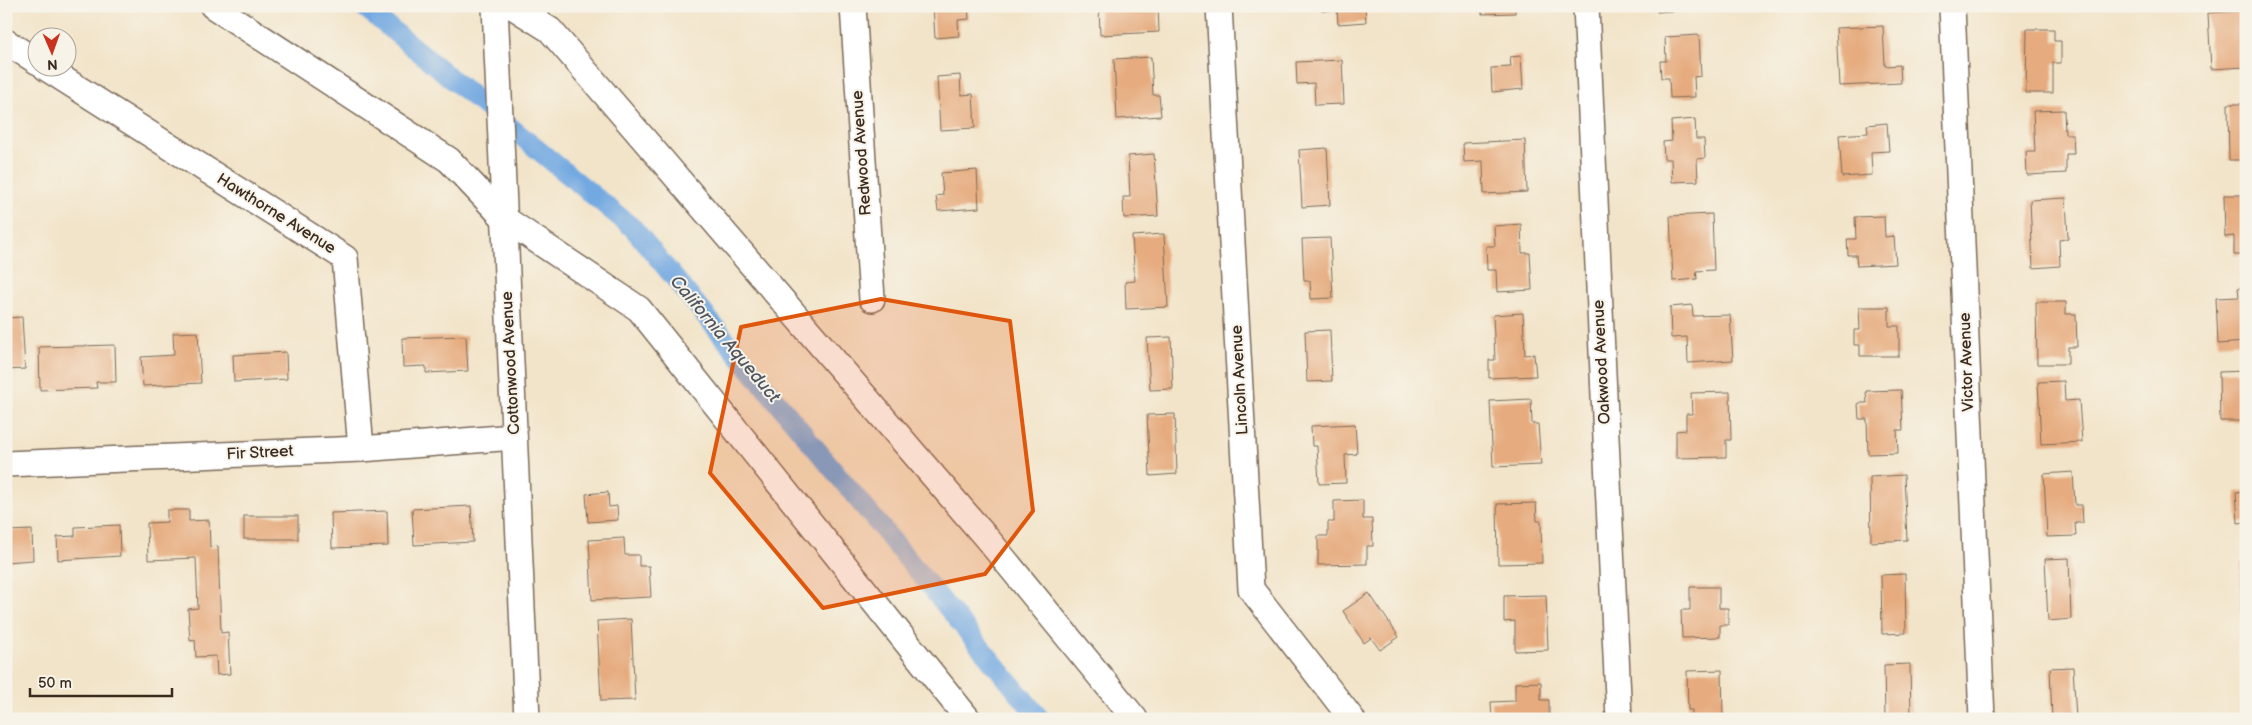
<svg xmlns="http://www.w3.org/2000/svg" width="2252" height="725" font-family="'Balsamiq Sans',sans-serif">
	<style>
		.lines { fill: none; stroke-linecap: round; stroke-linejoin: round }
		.canal { stroke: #73a9e1; stroke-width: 20 }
		.building { fill: #e6ac7f }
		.minor-casing { stroke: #7b6b5a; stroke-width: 28 }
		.minor { stroke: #fff; stroke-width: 25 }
		.marked { fill: #df570d; fill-opacity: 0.2; stroke: #df570d; stroke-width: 4; stroke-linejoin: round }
		.labels { text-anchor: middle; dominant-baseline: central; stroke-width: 4; stroke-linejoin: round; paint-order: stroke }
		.street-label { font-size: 16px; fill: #3b2a1e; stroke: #f7f3e8 }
		.water-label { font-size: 18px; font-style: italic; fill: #4f5662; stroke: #f7f3e8 }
	</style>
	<rect width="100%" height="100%" fill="#f7f3e8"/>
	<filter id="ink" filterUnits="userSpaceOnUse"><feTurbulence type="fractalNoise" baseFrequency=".02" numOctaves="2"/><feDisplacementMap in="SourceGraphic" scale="10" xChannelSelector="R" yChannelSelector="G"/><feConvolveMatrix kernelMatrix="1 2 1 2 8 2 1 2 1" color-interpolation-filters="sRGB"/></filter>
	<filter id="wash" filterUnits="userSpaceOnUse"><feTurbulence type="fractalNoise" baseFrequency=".0096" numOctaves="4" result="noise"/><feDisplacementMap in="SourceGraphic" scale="20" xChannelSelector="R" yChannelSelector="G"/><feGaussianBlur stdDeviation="1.12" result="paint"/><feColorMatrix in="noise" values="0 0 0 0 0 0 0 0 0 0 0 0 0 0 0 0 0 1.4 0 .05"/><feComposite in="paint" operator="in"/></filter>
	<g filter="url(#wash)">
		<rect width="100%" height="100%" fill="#f2e4c9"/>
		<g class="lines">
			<!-- canal -->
			<path class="canal" d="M 363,6 L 633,228 L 1040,719"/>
		</g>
		<g id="blocks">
			<!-- building -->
			<g class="building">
				<path d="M 933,6 L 968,6 L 969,19 L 958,20 L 959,36 L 935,38 Z"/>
				<path d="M 1099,6 L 1158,6 L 1159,32 L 1100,35 Z"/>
				<path d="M 1322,6 L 1365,6 L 1366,22 L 1338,24 L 1337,10 L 1322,11 Z"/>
				<path d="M 1482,6 L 1515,6 L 1515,13 L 1482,14 Z"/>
				<path d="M 1657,6 L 1687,6 L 1687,10 L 1657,12 Z"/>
				<path d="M 2246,11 L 2246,67 L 2211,69 L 2208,13 Z"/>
				<path d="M 1883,26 L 1885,66 L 1900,65 L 1901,83 L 1839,86 L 1836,28 Z"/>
				<path d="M 2027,29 L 2054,29 L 2054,41 L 2061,41 L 2061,63 L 2053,63 L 2053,93 L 2026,93 Z"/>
				<path d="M 1699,35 L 1701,76 L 1694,77 L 1695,97 L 1670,98 L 1669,78 L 1661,78 L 1660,61 L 1666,61 L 1665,37 Z"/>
				<path d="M 1521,56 L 1523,89 L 1492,92 L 1491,68 L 1511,67 L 1510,57 Z"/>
				<path d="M 1151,57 L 1153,95 L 1159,95 L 1161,116 L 1117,119 L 1114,59 Z"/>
				<path d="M 1342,60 L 1344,104 L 1315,105 L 1314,83 L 1297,84 L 1296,62 Z"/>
				<path d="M 960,75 L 961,95 L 973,94 L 975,128 L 940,130 L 937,77 Z"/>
				<path d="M 2228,104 L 2246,104 L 2246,160 L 2229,160 Z"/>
				<path d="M 2064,110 L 2065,134 L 2073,134 L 2074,154 L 2066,154 L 2066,173 L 2027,175 L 2026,152 L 2035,152 L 2033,111 Z"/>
				<path d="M 1695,119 L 1696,139 L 1704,139 L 1705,158 L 1697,159 L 1698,181 L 1672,182 L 1671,159 L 1664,159 L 1663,142 L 1672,141 L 1671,121 Z"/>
				<path d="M 1887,123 L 1889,151 L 1871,152 L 1872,175 L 1842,177 L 1839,135 L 1868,133 L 1867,125 Z"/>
				<path d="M 1525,140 L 1527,192 L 1484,194 L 1483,161 L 1464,162 L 1463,143 Z"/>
				<path d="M 1327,148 L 1330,205 L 1302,207 L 1299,150 Z"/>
				<path d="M 1154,154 L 1158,216 L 1124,218 L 1123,197 L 1130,197 L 1128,156 Z"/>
				<path d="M 977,170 L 979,208 L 938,211 L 936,196 L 943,195 L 941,173 Z"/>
				<path d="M 2224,195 L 2246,195 L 2246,255 L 2234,255 L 2234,236 L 2225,237 Z"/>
				<path d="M 2066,198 L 2068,239 L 2059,240 L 2060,266 L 2033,268 L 2030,200 Z"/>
				<path d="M 1712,214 L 1714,270 L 1696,271 L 1697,279 L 1673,281 L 1670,216 Z"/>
				<path d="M 1884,216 L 1885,237 L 1894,236 L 1896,264 L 1857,266 L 1856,255 L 1848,255 L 1847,239 L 1856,239 L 1855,217 Z"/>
				<path d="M 1521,224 L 1522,253 L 1530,253 L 1532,290 L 1497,292 L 1496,270 L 1487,270 L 1486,246 L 1495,246 L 1494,226 Z"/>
				<path d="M 1164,234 L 1168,307 L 1126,309 L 1125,282 L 1135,281 L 1132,236 Z"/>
				<path d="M 1330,238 L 1333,298 L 1311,299 L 1310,281 L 1304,281 L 1302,239 Z"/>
				<path d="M 2246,287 L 2246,342 L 2218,344 L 2216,298 L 2239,297 L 2238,288 Z"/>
				<path d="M 2036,302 L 2066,302 L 2066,314 L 2076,314 L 2077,347 L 2068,347 L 2068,364 L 2037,364 Z"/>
				<path d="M 1692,305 L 1693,316 L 1730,315 L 1733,360 L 1688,363 L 1687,337 L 1671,338 L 1670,307 Z"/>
				<path d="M 1859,307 L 1889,307 L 1889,326 L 1899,326 L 1899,356 L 1860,356 L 1860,345 L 1854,345 L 1854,330 L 1860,330 Z"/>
				<path d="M 1523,313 L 1525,355 L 1534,354 L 1536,376 L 1489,378 L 1489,360 L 1495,360 L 1493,315 Z"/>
				<path d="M 22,317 L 25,369 L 6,370 L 6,318 Z"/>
				<path d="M 1330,330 L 1332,381 L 1307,382 L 1305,331 Z"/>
				<path d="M 198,332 L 201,383 L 143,386 L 141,357 L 174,355 L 173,333 Z"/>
				<path d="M 466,336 L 468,371 L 426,373 L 426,366 L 403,367 L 402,338 Z"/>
				<path d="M 1171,337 L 1173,389 L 1150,390 L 1147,338 Z"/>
				<path d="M 115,345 L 116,382 L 96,382 L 97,388 L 40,390 L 39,347 Z"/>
				<path d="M 286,352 L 287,379 L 234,382 L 233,355 Z"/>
				<path d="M 2246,371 L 2246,421 L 2220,421 L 2219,372 Z"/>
				<path d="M 2064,381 L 2065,401 L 2079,400 L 2082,442 L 2041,444 L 2038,382 Z"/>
				<path d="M 1901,390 L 1903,430 L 1897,430 L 1898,453 L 1868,454 L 1867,419 L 1859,419 L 1858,403 L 1867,403 L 1866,391 Z"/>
				<path d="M 1730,392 L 1731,440 L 1726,440 L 1726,457 L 1676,458 L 1676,431 L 1686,430 L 1686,414 L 1692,414 L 1691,393 Z"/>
				<path d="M 1531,399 L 1532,424 L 1538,424 L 1541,465 L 1493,467 L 1490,401 Z"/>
				<path d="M 1175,414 L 1177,474 L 1150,476 L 1147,415 Z"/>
				<path d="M 1355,424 L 1357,454 L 1345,455 L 1346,483 L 1319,484 L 1317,446 L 1312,446 L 1311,426 Z"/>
				<path d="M 2073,472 L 2075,505 L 2082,505 L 2083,523 L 2075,523 L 2076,536 L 2047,537 L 2044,474 Z"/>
				<path d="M 1904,475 L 1907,540 L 1871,542 L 1870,477 Z"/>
				<path d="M 2246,491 L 2246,522 L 2238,523 L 2236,492 Z"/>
				<path d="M 608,492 L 609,507 L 617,506 L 618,520 L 588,522 L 586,494 Z"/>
				<path d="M 1363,500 L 1363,519 L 1372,519 L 1373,546 L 1367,546 L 1367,564 L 1318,565 L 1318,536 L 1328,536 L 1328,522 L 1334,522 L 1334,501 Z"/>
				<path d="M 1536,503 L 1537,521 L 1541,521 L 1542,563 L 1498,564 L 1497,504 Z"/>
				<path d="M 471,506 L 473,542 L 414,545 L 412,509 Z"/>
				<path d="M 167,510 L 189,510 L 189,521 L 209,520 L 210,547 L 218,546 L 221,633 L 228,632 L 230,674 L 217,675 L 216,656 L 196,657 L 195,640 L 190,641 L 188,609 L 198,608 L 196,558 L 148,560 L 147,523 L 167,522 Z"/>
				<path d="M 387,511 L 388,546 L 332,548 L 331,513 Z"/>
				<rect x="244" y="516" width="54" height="23"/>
				<path d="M 119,525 L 120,556 L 58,560 L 57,537 L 75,536 L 75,527 Z"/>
				<path d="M 32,530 L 33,560 L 6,562 L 6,531 Z"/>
				<path d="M 624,538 L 625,555 L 639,555 L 639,566 L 649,566 L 651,597 L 592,600 L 589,540 Z"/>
				<path d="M 2069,558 L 2071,619 L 2048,621 L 2045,559 Z"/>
				<rect x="2241" y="563" width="5" height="51"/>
				<path d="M 1905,574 L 1906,633 L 1882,634 L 1881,575 Z"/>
				<path d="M 1690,587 L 1719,587 L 1719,608 L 1728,608 L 1728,625 L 1720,625 L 1720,637 L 1682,638 L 1681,610 L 1690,610 Z"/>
				<path d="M 1369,593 L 1399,637 L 1380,650 L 1371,638 L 1364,643 L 1343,611 Z"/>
				<path d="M 1546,595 L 1548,650 L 1515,651 L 1515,621 L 1504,622 L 1504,596 Z"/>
				<path d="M 631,619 L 635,700 L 601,701 L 597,621 Z"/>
				<path d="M 1910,664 L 1911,719 L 1885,719 L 1884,665 Z"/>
				<path d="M 2073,667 L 2076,719 L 2052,719 L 2050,668 Z"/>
				<path d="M 1722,670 L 1723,719 L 1692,719 L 1692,710 L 1688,710 L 1687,671 Z"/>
				<path d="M 1541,682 L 1541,700 L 1549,700 L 1549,719 L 1492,719 L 1491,702 L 1515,701 L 1515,683 Z"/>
			</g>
		</g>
	</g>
	<g filter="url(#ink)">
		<use href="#blocks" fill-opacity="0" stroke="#7b6b5a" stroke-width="1"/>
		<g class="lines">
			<defs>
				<g id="minor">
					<path d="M 213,6 L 449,160 L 505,219 L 639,309 L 968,719"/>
					<path d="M 495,6 L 527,719"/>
					<path d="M 512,6 L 550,30 L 990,542 L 1135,719"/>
					<path d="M 853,6 L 872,299"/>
					<path d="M 1219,6 L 1251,589 L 1352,719"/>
					<path d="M 1586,6 L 1619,719"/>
					<path d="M 1952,6 L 1982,719"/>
					<path d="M 6,42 L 38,62"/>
					<path d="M 46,68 L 345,258 L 361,449"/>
					<path d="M 6,464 L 361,449 L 514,437"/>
				</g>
			</defs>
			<!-- minor casing -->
			<use href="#minor" class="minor-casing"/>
			<!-- minor -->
			<use href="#minor" class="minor"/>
		</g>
	</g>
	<!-- marked area -->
	<path class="marked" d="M 881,299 L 1010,321 L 1033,511 L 985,574 L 823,608 L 710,473 L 741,327 Z"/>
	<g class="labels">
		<!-- street labels -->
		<g class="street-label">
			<text transform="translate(862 153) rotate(-94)">Redwood Avenue</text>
			<text transform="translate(276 214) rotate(32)">Hawthorne Avenue</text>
			<text transform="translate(1602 362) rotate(-93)">Oakwood Avenue</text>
			<text transform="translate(1967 362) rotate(-92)">Victor Avenue</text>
			<text transform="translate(511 363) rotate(-93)">Cottonwood Avenue</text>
			<text transform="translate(1240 380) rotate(-93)">Lincoln Avenue</text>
			<text transform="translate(260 453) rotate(-3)">Fir Street</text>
		</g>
		<!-- water labels -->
		<g class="water-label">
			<text transform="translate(725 339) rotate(50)">California Aqueduct</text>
		</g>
	</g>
	<!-- margin -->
	<rect width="2252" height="725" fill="none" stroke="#f7f3e8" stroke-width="25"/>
	<!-- north arrow -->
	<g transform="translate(52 52) rotate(178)"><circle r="24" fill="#f7f3e8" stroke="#aca397"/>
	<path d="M0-4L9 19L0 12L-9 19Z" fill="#c8321e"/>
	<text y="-8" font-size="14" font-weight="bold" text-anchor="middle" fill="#3b2a1e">N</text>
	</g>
	<!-- scale -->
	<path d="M30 688v8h142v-8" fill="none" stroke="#3b2a1e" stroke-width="2.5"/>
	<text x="38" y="688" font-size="15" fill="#3b2a1e" stroke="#f7f3e8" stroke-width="4" paint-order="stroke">50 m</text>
</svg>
